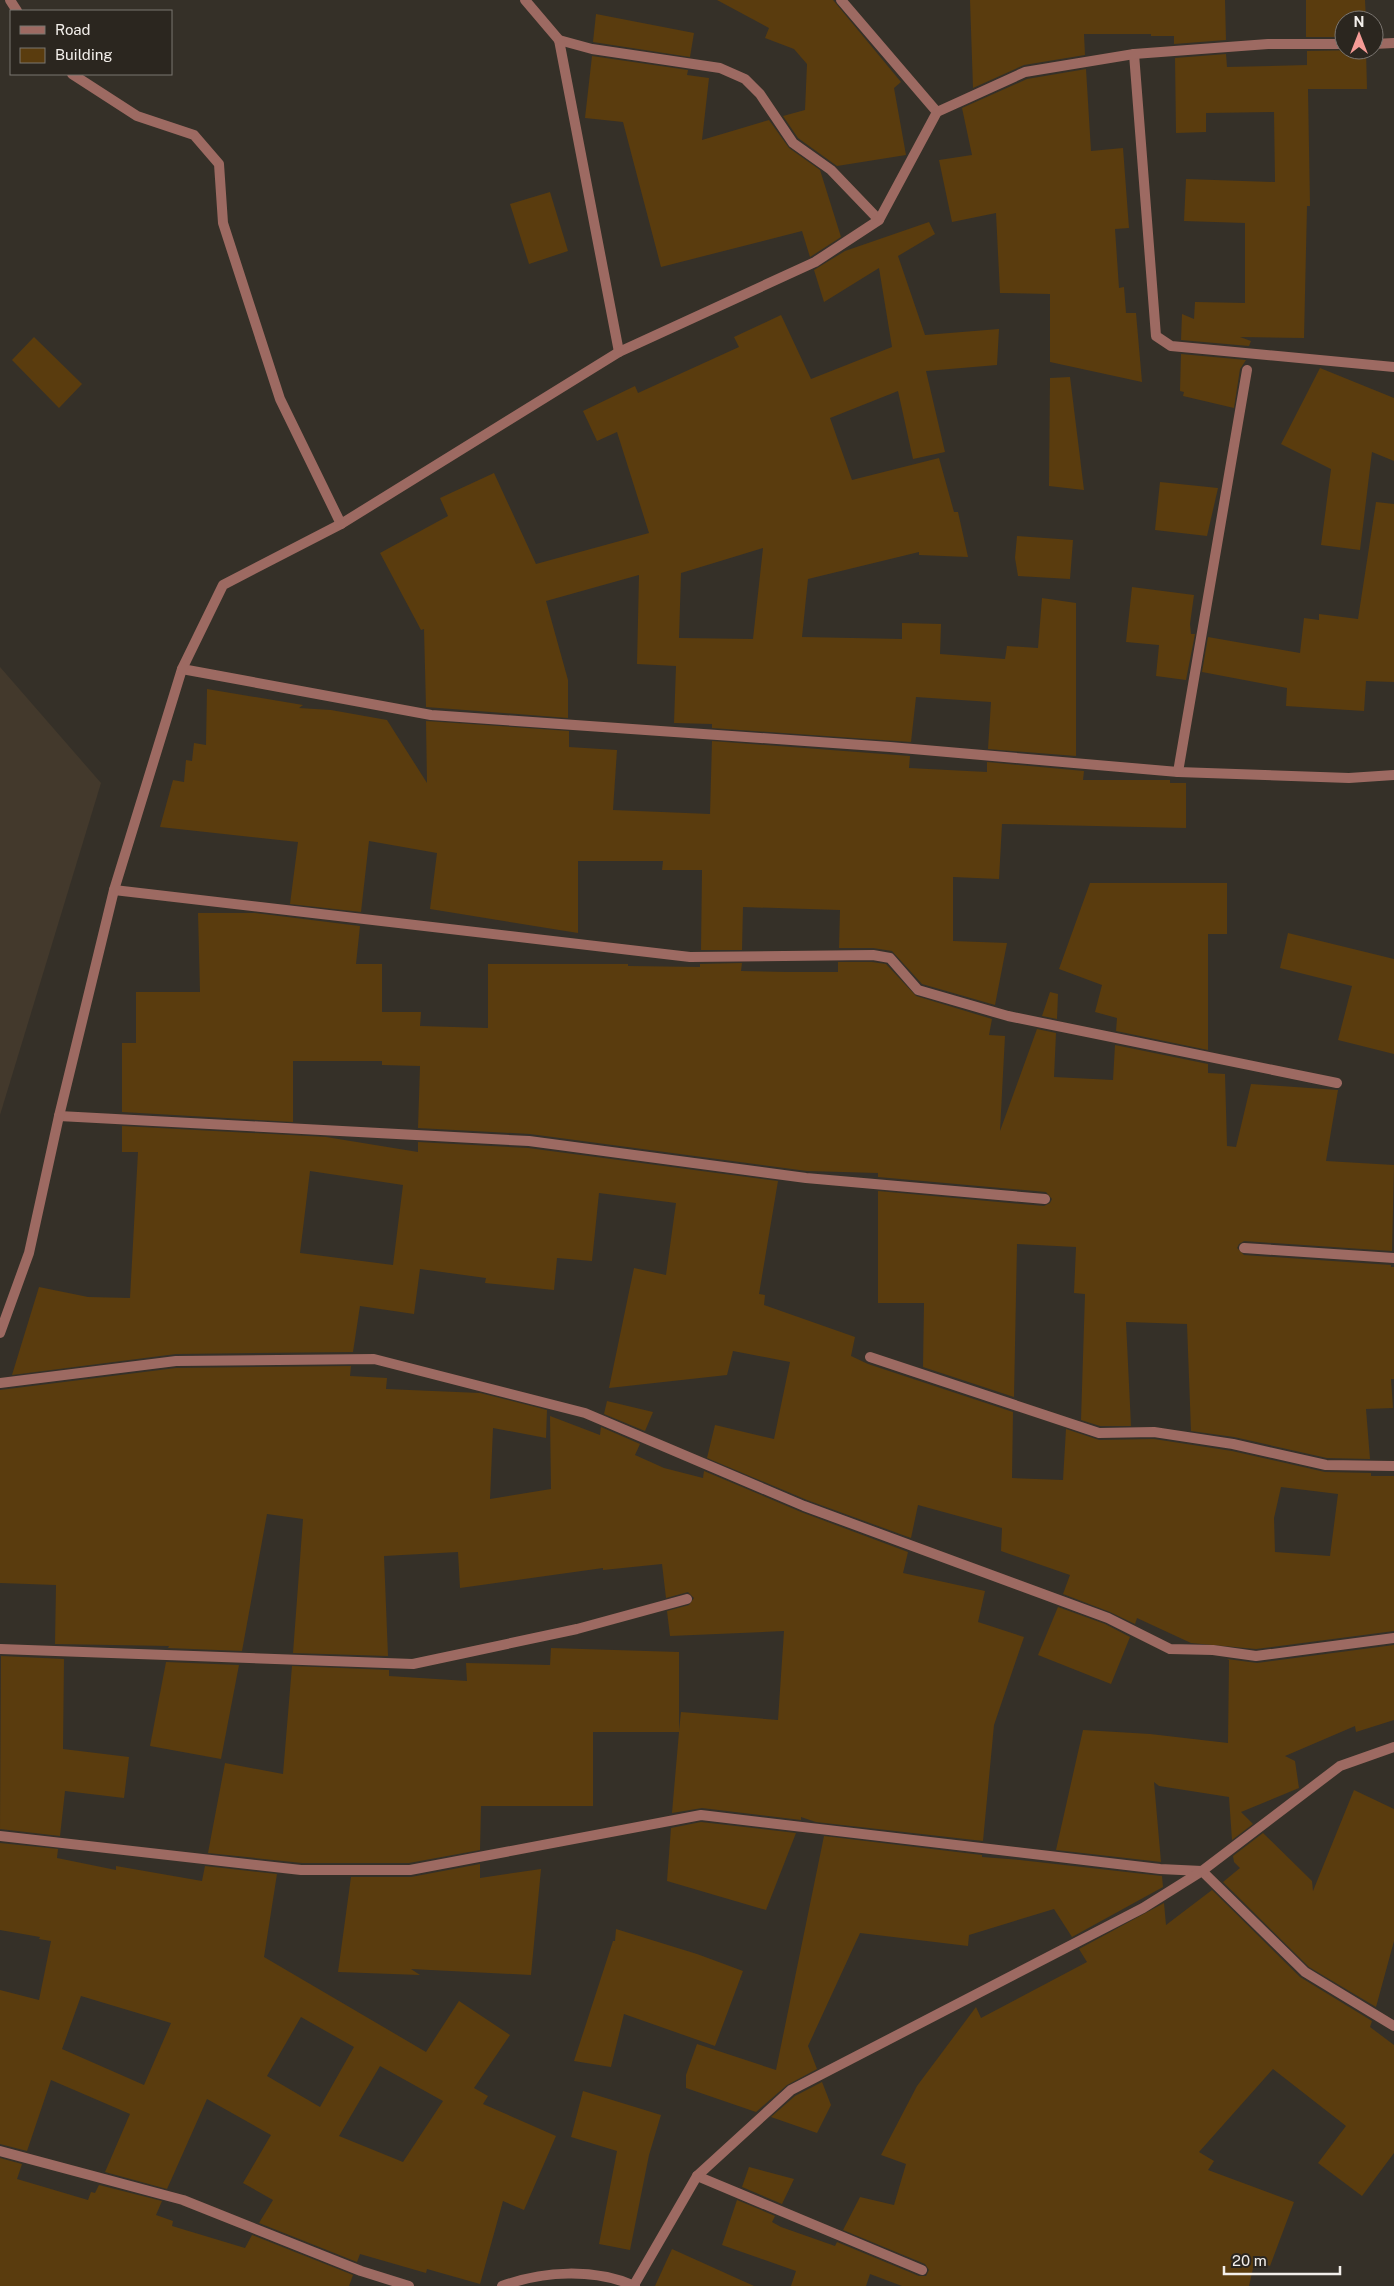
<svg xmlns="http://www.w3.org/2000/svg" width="1394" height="2286" font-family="'Public Sans',sans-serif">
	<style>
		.built { fill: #43392c }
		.building { fill: #5a3c0e; fill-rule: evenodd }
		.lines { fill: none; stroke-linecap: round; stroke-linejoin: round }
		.street { stroke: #9d6a62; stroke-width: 10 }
	</style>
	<rect width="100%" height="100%" fill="#353028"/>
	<!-- built -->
	<path class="built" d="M 0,667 L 101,783 L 0,1115 Z"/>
	<!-- building -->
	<g class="building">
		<path d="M 717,0 L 833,0 L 901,82 L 894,88 L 906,155 L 837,166 L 798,138 L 783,116 L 805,110 L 807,64 L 794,49 L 765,38 L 769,28 Z"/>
		<path d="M 970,0 L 1225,0 L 1226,40 L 1174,44 L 1174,36 L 1151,36 L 1151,34 L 1084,34 L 1085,55 L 1024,65 L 973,88 Z"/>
		<path d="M 1306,0 L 1365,0 L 1366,20 L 1344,20 L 1344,37 L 1306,37 Z"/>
		<path d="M 596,14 L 694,33 L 690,57 L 593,42 Z"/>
		<path d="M 1366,50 L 1367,89 L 1308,89 L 1310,206 L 1307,206 L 1304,338 L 1240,337 L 1251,341 L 1249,346 L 1181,340 L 1182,314 L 1194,319 L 1195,302 L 1245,303 L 1245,223 L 1184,221 L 1186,179 L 1275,182 L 1274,112 L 1206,113 L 1206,132 L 1176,133 L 1175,58 L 1226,54 L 1227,67 L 1307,65 L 1307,51 Z"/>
		<path d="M 592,56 L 688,70 L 687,75 L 709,78 L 702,140 L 769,120 L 789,148 L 820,170 L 841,237 L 810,257 L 802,231 L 661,267 L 623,122 L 585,118 Z"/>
		<path d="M 1086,69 L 1091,151 L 1123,148 L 1129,228 L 1115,229 L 1119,288 L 1124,287 L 1126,313 L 1136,313 L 1142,382 L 1050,362 L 1050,294 L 1000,293 L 996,213 L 952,222 L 939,160 L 972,155 L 962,108 L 1027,79 Z"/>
		<path d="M 550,192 L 568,251 L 529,264 L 510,204 Z"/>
		<path d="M 929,222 L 935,234 L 898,256 L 925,335 L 999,329 L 997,365 L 926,371 L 945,452 L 913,459 L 898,391 L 830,418 L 852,480 L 939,458 L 954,512 L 958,512 L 968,557 L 919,555 L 919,552 L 808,579 L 802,637 L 902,639 L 902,623 L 941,624 L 940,654 L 1005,659 L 1007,646 L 1038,648 L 1042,598 L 1076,603 L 1076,756 L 988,749 L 991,702 L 916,697 L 911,742 L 712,728 L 712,724 L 674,723 L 676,666 L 637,664 L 639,575 L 546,601 L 568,680 L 568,718 L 426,707 L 424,629 L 421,630 L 380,553 L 448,516 L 440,498 L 494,473 L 536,564 L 649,533 L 617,432 L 597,441 L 583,411 L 635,386 L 638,393 L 739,347 L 734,337 L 781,315 L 811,379 L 892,347 L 879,268 L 824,302 L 814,270 L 845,251 ZM 763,548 L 753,639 L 679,638 L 681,573 Z"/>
		<path d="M 34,337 L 82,384 L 59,408 L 12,360 Z"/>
		<path d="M 1181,354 L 1246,360 L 1240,369 L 1234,408 L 1183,396 L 1184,392 L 1180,391 Z"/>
		<path d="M 1320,368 L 1394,398 L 1394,461 L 1372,452 L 1360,550 L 1321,545 L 1331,469 L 1281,444 Z"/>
		<path d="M 1070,377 L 1084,490 L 1049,486 L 1050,378 Z"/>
		<path d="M 1160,482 L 1218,488 L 1207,536 L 1155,530 Z"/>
		<path d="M 1376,502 L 1394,504 L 1394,682 L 1366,681 L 1364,711 L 1286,706 L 1287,688 L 1202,672 L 1208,637 L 1300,653 L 1304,618 L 1319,620 L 1319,614 L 1358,619 Z"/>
		<path d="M 1017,536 L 1073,540 L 1070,579 L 1018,576 L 1015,558 Z"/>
		<path d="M 1132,587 L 1194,595 L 1190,624 L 1191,634 L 1195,634 L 1186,680 L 1156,676 L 1159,645 L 1126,642 Z"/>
		<path d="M 207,689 L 303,705 L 299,708 L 331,710 L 387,720 L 427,783 L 426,721 L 569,731 L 569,747 L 617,750 L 613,810 L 710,814 L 712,741 L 910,756 L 909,768 L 987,772 L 987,762 L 1084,771 L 1083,780 L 1170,780 L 1170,783 L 1186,783 L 1186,828 L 1002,824 L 999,879 L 953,877 L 953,941 L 1007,943 L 995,1005 L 922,984 L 892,951 L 873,948 L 839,948 L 840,910 L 743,907 L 742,950 L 701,950 L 702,870 L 662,870 L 663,861 L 578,861 L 578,933 L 430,909 L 437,853 L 369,841 L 361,912 L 290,904 L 298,842 L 160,827 L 173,780 L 184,782 L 186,760 L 192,761 L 194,743 L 206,745 Z"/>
		<path d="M 1090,883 L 1227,883 L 1227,934 L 1208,934 L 1208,1050 L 1116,1031 L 1117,1018 L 1095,1012 L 1102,985 L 1059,969 Z"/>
		<path d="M 198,913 L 255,913 L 360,926 L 356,964 L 382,964 L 382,1012 L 421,1012 L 420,1026 L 488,1028 L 488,964 L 628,964 L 628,966 L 700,967 L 700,964 L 742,963 L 741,971 L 787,972 L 838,972 L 838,962 L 872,962 L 886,964 L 916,996 L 992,1019 L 989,1035 L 1005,1036 L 1000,1131 L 1037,1029 L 1056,1033 L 1054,1077 L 1113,1080 L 1115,1045 L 1208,1064 L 1208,1073 L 1225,1074 L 1227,1146 L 1236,1147 L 1251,1084 L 1338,1090 L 1326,1161 L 1394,1165 L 1392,1251 L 1244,1241 L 1239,1244 L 1237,1248 L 1244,1255 L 1391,1265 L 1391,1267 L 1394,1267 L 1394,1379 L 1391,1379 L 1393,1408 L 1366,1409 L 1370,1459 L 1327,1458 L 1234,1437 L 1191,1431 L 1187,1324 L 1126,1322 L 1131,1426 L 1100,1426 L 1081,1420 L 1085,1294 L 1074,1293 L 1076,1247 L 1017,1244 L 1014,1397 L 923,1367 L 924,1303 L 878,1303 L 878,1191 L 1044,1206 L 1050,1203 L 1052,1199 L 1046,1192 L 878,1177 L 878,1173 L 807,1171 L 530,1134 L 418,1128 L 420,1066 L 382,1065 L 382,1061 L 293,1061 L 293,1122 L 122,1112 L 122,1043 L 136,1043 L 136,992 L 200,992 Z"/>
		<path d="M 1288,933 L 1394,959 L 1394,1054 L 1338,1040 L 1352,986 L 1280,968 Z"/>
		<path d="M 1050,992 L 1058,994 L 1057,1019 L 1042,1016 Z"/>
		<path d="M 122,1126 L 326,1137 L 418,1152 L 418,1142 L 528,1148 L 778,1181 L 759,1294 L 765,1295 L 764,1305 L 855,1337 L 851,1356 L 868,1364 L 1013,1412 L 1012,1478 L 1063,1480 L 1066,1429 L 1099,1440 L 1154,1439 L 1232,1451 L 1325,1472 L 1371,1473 L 1371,1476 L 1394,1476 L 1394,1631 L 1256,1649 L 1191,1643 L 1137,1618 L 1135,1624 L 1110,1612 L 1063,1594 L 1070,1575 L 1001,1551 L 1002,1528 L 918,1505 L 911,1538 L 807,1500 L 707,1458 L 715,1425 L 774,1439 L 790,1362 L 733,1351 L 727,1375 L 609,1388 L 634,1268 L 666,1275 L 676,1203 L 599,1193 L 592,1261 L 557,1258 L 554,1290 L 485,1283 L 486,1278 L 420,1269 L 414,1314 L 360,1306 L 353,1352 L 176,1354 L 12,1375 L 39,1287 L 88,1297 L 130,1298 L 138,1152 L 122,1152 ZM 310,1171 L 403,1185 L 393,1265 L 300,1253 ZM 1281,1487 L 1338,1494 L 1330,1556 L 1275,1552 L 1274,1518 Z"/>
		<path d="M 351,1366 L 350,1376 L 387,1378 L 386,1389 L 480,1393 L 547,1410 L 546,1438 L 493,1428 L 490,1499 L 551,1489 L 550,1416 L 600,1435 L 601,1427 L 640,1444 L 635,1455 L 664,1468 L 703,1478 L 704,1471 L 801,1512 L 908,1552 L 903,1573 L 985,1591 L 978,1622 L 1024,1637 L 994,1725 L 983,1841 L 816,1822 L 801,1817 L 801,1820 L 702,1808 L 672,1813 L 679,1732 L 593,1732 L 593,1806 L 481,1806 L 480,1850 L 409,1863 L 302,1863 L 208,1853 L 225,1763 L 283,1774 L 292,1666 L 389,1670 L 389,1676 L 467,1681 L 466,1663 L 550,1665 L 551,1648 L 679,1652 L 679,1731 L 681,1712 L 778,1720 L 784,1631 L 670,1636 L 667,1611 L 689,1605 L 694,1598 L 688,1592 L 666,1598 L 662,1564 L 603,1570 L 603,1568 L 460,1588 L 458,1552 L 384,1556 L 388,1656 L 293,1653 L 303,1519 L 267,1514 L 242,1651 L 168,1648 L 169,1646 L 55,1644 L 56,1585 L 0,1583 L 0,1390 L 176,1368 Z"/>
		<path d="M 607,1401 L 653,1412 L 645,1431 L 604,1414 Z"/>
		<path d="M 1058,1607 L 1105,1624 L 1130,1637 L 1111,1684 L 1038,1655 Z"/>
		<path d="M 1394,1645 L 1394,1720 L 1356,1732 L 1355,1726 L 1285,1756 L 1295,1761 L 1299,1788 L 1241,1812 L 1253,1824 L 1232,1840 L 1229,1797 L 1159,1786 L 1154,1782 L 1161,1862 L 1056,1850 L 1083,1730 L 1150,1734 L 1228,1743 L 1229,1660 L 1227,1659 L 1257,1663 Z"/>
		<path d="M 1,1656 L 64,1659 L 63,1749 L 129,1757 L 124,1798 L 65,1791 L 60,1836 L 0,1829 Z"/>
		<path d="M 166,1662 L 239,1665 L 221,1759 L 150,1746 Z"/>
		<path d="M 1354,1790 L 1394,1809 L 1394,1941 L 1376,2007 L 1309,1967 L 1223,1882 L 1240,1868 L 1234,1862 L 1233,1856 L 1263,1833 L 1312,1881 L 1313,1891 Z"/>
		<path d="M 701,1822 L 796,1833 L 766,1910 L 667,1881 L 671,1828 Z"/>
		<path d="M 824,1836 L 982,1855 L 982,1857 L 1020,1860 L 1162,1876 L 1163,1887 L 1072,1937 L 1054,1909 L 969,1935 L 968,1946 L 860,1933 L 808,2046 L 817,2069 L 787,2085 L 756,2112 L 686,2088 L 686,2075 L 697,2044 L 776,2070 Z"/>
		<path d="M 0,1843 L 58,1849 L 57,1858 L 116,1870 L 116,1866 L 202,1881 L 205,1866 L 277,1874 L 264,1957 L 426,2052 L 459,2001 L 510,2035 L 474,2088 L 488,2096 L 483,2104 L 556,2136 L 524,2210 L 503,2201 L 480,2284 L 427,2269 L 426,2273 L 360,2254 L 357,2262 L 259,2223 L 273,2200 L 243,2183 L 271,2135 L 207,2099 L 167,2189 L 105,2172 L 130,2114 L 51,2080 L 27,2151 L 0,2144 L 0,1990 L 39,2000 L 51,1941 L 39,1939 L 40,1937 L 0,1930 ZM 81,1996 L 171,2023 L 144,2085 L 62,2049 ZM 301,2017 L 354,2047 L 320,2107 L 267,2076 ZM 380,2066 L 443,2101 L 403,2162 L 339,2136 Z"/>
		<path d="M 480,1864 L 480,1878 L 541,1869 L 531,1975 L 411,1969 L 420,1975 L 338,1972 L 351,1877 L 411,1877 Z"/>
		<path d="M 1212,1890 L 1300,1977 L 1372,2021 L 1370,2027 L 1394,2045 L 1394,2153 L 1362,2196 L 1318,2163 L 1346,2126 L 1273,2069 L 1199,2152 L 1214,2161 L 1208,2170 L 1294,2202 L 1270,2266 L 1255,2260 L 1249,2286 L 902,2286 L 870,2274 L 866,2286 L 791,2286 L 796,2271 L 722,2245 L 737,2200 L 775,2216 L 772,2222 L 781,2227 L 835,2246 L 837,2242 L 919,2276 L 926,2276 L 929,2270 L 925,2264 L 843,2230 L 860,2197 L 894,2205 L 906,2164 L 881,2155 L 917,2086 L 976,2007 L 981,2018 L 1087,1962 L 1079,1949 L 1164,1903 L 1166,1925 Z"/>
		<path d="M 616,1929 L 697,1954 L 743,1971 L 715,2046 L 624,2014 L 611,2067 L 574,2061 L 613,1941 L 615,1941 Z"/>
		<path d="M 822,2082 L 831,2105 L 817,2133 L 771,2117 L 795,2096 Z"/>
		<path d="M 583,2091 L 661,2115 L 649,2155 L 630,2250 L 599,2244 L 617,2151 L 571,2137 Z"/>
		<path d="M 0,2158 L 22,2164 L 17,2179 L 88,2200 L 91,2192 L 95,2193 L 99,2185 L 162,2201 L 156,2215 L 173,2221 L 172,2226 L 245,2248 L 252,2235 L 353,2275 L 349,2286 L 0,2286 Z"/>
		<path d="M 749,2167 L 794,2179 L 782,2204 L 742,2187 Z"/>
		<path d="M 672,2249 L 754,2286 L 655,2286 Z"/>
	</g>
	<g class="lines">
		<!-- street -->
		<g class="street">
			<path d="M 10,0 L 17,11"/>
			<path d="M 525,0 L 559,40 L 592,49 L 720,68 L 745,79 L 760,94 L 793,143 L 831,170 L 879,220"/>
			<path d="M 841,0 L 937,112"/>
			<path d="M 559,40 L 619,352"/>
			<path d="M 1374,44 L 1394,43"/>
			<path d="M 1134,54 L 1156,336 L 1171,346 L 1394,367"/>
			<path d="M 72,74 L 137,116 L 194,135 L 219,164 L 223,223 L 280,399 L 341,524"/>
			<path d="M 182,669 L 431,715 L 890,747 L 1178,772 L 1349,778 L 1394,775"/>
			<path d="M 1178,772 L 1247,370"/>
			<path d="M 114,890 L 690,957 L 873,955 L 890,958 L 918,990 L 1008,1016 L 1337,1083"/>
			<path d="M 59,1116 L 529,1141 L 806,1178 L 1045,1199"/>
			<path d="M 1244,1248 L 1394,1258"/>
			<path d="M 0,1333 L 29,1253 L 59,1116 L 114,890 L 182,669 L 223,585 L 341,524 L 619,352 L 815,262 L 879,220 L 937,112 L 1025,72 L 1134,54 L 1268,44 L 1344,44"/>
			<path d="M 870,1357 L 1099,1433 L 1154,1432 L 1233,1444 L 1326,1465 L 1394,1466"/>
			<path d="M 0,1383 L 176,1361 L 374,1359 L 585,1413 L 804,1506 L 1108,1618 L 1170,1649 L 1213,1650 L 1256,1656 L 1394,1638"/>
			<path d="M 0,1649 L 413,1664 L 577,1629 L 687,1599"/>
			<path d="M 0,1836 L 301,1870 L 410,1870 L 701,1815 L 1160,1869 L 1202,1871 L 1305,1972 L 1394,2026"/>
			<path d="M 0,2151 L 183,2200 L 361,2271 L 409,2286"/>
			<path d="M 697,2176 L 922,2270"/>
			<path d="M 634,2285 L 697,2176 L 791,2090 L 1143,1908 L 1202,1871 L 1340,1766 L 1394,1747"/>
			<path d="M 502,2286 C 543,2271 593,2268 635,2286"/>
		</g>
	</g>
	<!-- legend -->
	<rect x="10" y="10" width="162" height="65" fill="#2b261f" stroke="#7b7671"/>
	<rect x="20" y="26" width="25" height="8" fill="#9d6a62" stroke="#7b7671"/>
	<text x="55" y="35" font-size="15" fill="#f3efeb">Road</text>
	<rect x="20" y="48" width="25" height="15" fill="#5a3c0e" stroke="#7b7671"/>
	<text x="55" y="60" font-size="15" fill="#f3efeb">Building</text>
	<!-- north arrow -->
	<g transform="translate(1359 35)"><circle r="24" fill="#2b261f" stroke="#7b7671"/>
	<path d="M0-4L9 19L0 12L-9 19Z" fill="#f59b96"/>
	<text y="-8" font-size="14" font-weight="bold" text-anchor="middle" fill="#f3efeb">N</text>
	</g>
	<!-- scale -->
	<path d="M1224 2266v8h116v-8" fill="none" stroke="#f3efeb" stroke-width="2.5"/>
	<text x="1232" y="2266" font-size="15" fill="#f3efeb" stroke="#2b261f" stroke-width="4" paint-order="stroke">20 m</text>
</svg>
